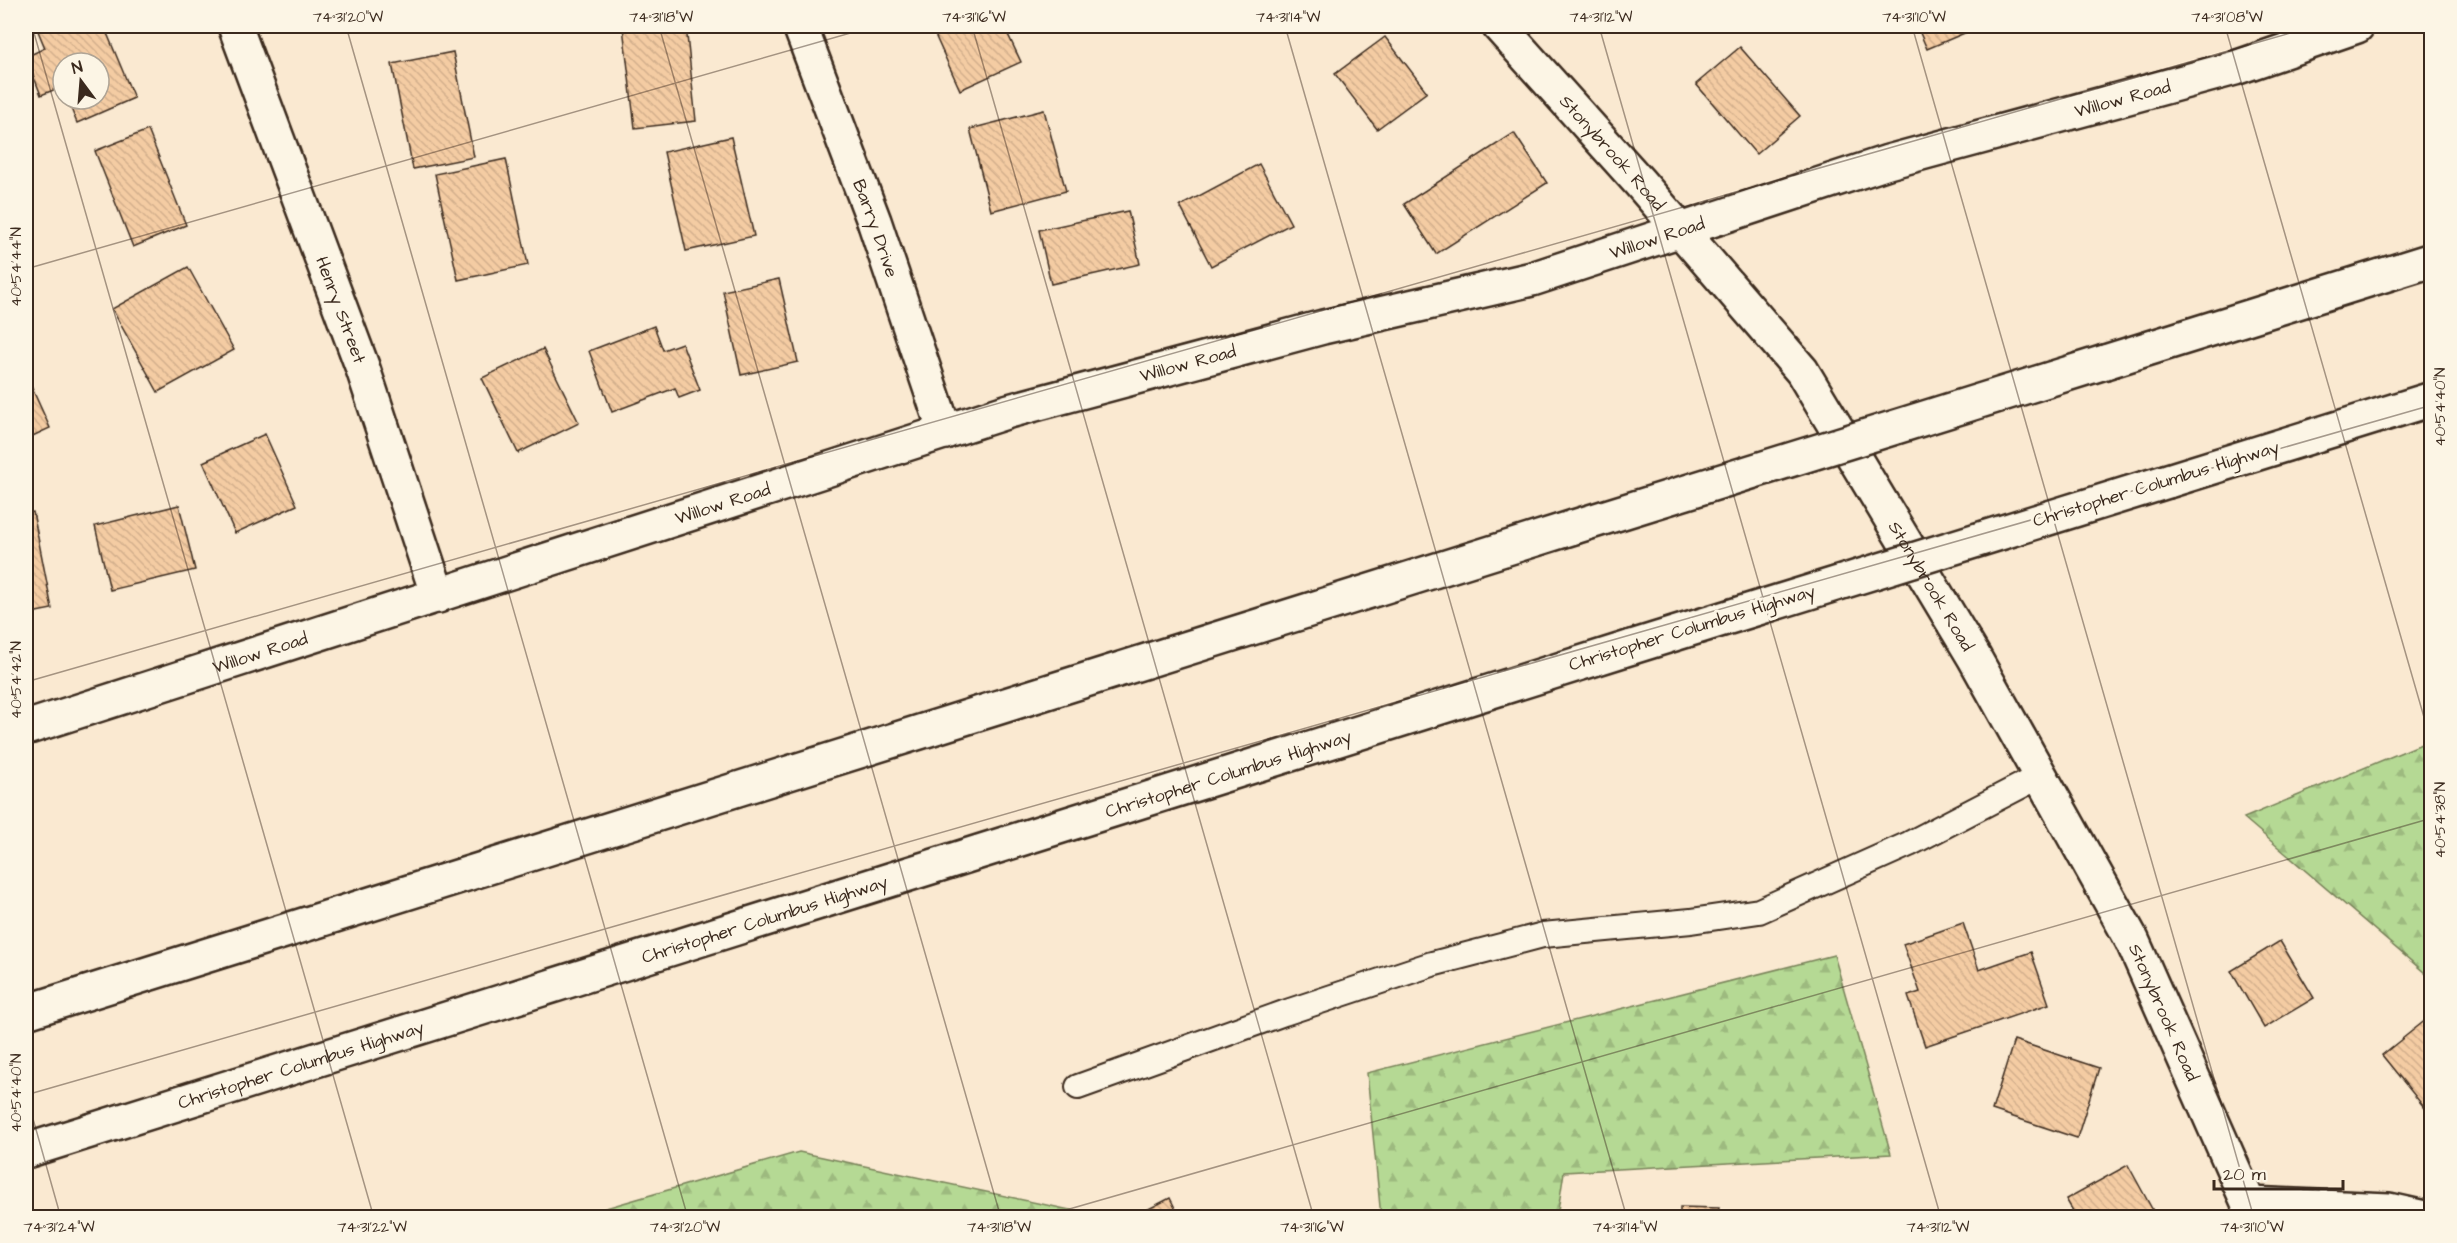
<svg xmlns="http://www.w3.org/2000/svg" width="2457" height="1243" font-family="'Architects Daughter',sans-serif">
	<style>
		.forest { fill: url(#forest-firs); stroke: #788259; stroke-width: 1.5 }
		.building { fill: url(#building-back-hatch); stroke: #3b2a1e; stroke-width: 1.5 }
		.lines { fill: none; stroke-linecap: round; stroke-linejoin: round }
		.service-casing { stroke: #3b2a1e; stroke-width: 28 }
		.minor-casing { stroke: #3b2a1e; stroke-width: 38 }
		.motorway-casing { stroke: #3b2a1e; stroke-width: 38 }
		.service { stroke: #fcf5e5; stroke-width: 24 }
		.minor { stroke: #fcf5e5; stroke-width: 33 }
		.motorway { stroke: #fcf5e5; stroke-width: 33 }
		.motorway-bridge-casing { stroke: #3b2a1e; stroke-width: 38; stroke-linecap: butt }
		.motorway-bridge { stroke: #fcf5e5; stroke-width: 33 }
		.ticks { fill: none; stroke: #3b2a1e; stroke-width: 1.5; stroke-opacity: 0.45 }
		.labels { text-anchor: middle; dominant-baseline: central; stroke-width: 6; stroke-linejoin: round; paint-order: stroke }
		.street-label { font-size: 18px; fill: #3b2a1e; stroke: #fcf5e5 }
		.neatline { fill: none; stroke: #3b2a1e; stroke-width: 2 }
		.ticks-label { font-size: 15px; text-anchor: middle; fill: #3b2a1e }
	</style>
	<defs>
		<pattern id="forest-firs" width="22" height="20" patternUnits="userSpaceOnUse" patternTransform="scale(1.5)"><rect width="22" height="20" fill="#b5d994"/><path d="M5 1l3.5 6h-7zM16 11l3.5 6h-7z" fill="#9dba7f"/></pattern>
		<pattern id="building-back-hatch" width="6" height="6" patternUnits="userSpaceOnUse" patternTransform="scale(1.5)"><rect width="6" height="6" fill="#f4cca3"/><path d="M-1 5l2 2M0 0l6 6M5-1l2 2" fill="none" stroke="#d2af8c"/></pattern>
	</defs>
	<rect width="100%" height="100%" fill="#fae9d1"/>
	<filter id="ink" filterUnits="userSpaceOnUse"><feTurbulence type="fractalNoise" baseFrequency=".0167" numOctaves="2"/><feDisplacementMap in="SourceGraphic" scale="12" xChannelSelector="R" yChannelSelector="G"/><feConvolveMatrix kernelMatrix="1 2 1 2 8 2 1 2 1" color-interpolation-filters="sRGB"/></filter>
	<g filter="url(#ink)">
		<!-- forest -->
		<g class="forest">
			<path d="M 2431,740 L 2431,978 L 2244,818 Z"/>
			<path d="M 1834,955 L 1891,1154 L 1564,1172 L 1557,1217 L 1381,1217 L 1367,1073 Z"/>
			<path d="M 799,1152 L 1103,1217 L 575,1217 Z"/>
		</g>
		<!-- building -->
		<g class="building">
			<path d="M 52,26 L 104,26 L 134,98 L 77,123 L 67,99 L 99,99 L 99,63 L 63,63 L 63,91 L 61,87 L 41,95 L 26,57 L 45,48 L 38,31 Z"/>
			<path d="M 347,26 L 420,26 L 420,30 L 346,28 Z"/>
			<path d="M 639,26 L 686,26 L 696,121 L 635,128 L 623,27 Z"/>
			<path d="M 931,26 L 1004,26 L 1021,62 L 960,90 Z"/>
			<path d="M 1917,26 L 1981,26 L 1927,49 Z"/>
			<path d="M 1385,37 L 1427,92 L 1377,129 L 1335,74 Z"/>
			<path d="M 1740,47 L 1800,116 L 1756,154 L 1696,84 Z"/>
			<path d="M 453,52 L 474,157 L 413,169 L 392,64 Z"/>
			<path d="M 1044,110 L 1066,191 L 991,211 L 970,129 Z"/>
			<path d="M 148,130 L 186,225 L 133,247 L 95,151 Z"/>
			<path d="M 1514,133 L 1547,183 L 1436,254 L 1404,204 Z"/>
			<path d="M 731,137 L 754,236 L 686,251 L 664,152 Z"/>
			<path d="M 506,159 L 528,265 L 458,280 L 435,174 Z"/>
			<path d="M 1259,164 L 1291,224 L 1211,266 L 1180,206 Z"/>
			<path d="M 1128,211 L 1140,264 L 1051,284 L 1039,230 Z"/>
			<path d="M 188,267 L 234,350 L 158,392 L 112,309 Z"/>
			<path d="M 779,279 L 798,362 L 741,375 L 723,291 Z"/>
			<path d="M 654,326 L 663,350 L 682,343 L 700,390 L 679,398 L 675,388 L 612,412 L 589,351 Z"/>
			<path d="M 543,349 L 579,423 L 518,453 L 482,378 Z"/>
			<path d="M 26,375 L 50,428 L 26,439 Z"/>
			<path d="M 265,434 L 297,505 L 235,533 L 203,462 Z"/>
			<path d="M 179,505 L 195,570 L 110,590 L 95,526 Z"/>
			<path d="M 33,512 L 52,609 L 26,614 L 26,513 Z"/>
			<path d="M 1963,923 L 1979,970 L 2031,952 L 2049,1004 L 1925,1046 L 1908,996 L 1920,992 L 1903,944 Z"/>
			<path d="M 2280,941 L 2314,998 L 2264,1028 L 2231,971 Z"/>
			<path d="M 2432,1015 L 2432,1117 L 2382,1055 Z"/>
			<path d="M 2014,1040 L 2099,1068 L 2077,1138 L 1992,1110 Z"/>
			<path d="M 2128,1165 L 2157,1218 L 2077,1218 L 2066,1199 Z"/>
			<path d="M 1170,1198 L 1180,1218 L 1131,1218 Z"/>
			<path d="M 1680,1207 L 1719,1208 L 1718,1218 L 1680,1218 Z"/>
		</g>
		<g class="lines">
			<defs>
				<path id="service" d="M 1078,1087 L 1284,1013 L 1432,964 L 1543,935 L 1691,921 L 1759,911 L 1909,844 L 2040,776"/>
				<g id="minor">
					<path id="s1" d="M 235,26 L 362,366 L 438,596"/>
					<path id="s2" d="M 800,26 L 874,221 L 945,432"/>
					<path id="s3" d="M 1499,26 L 1640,183 L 1802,371 L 1974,657 L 2132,940 L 2255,1218"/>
					<path id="s4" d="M 26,728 L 1009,411 L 1323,327 L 1532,279 L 1888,162 L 2235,68 L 2357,26"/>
					<path d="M 2250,1204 L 2389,1210 L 2425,1218"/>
				</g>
				<g id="motorway">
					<path d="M 2105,362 L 2432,260"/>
					<path d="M 2168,481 L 2432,399"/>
					<path d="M 26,1012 L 1574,527"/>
					<path id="s5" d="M 26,1151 L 1632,647"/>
				</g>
			</defs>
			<!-- service casing -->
			<use href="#service" class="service-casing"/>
			<!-- minor casing -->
			<use href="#minor" class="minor-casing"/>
			<!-- motorway casing -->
			<use href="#motorway" class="motorway-casing"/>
			<!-- service -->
			<use href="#service" class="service"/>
			<!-- minor -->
			<use href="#minor" class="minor"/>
			<!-- motorway -->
			<use href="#motorway" class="motorway"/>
			<defs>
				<g id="motorway-bridge">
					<path d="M 1574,527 L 2105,362"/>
					<path d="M 1632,647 L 2168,481"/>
				</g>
			</defs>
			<!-- motorway-bridge casing -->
			<use href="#motorway-bridge" class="motorway-bridge-casing"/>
			<!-- motorway-bridge -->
			<use href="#motorway-bridge" class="motorway-bridge"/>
		</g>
	</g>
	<!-- ticks -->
	<path class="ticks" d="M 32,26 L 374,1218M 346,26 L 688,1218M 659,26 L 1001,1218M 972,26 L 1314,1218M 1285,26 L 1627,1218M 1599,26 L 1941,1218M 1912,26 L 2254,1218M 2225,26 L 2432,745M 26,269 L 875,26M 26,682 L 2315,26M 26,1094 L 61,1218M 26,1095 L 2432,405M 1038,1218 L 2432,818"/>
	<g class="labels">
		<!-- street labels -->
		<g class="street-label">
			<text stroke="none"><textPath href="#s4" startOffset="2190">Willow Road</textPath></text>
			<text stroke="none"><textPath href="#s3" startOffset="170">Stonybrook Road</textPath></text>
			<text stroke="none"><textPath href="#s2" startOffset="216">Barry Drive</textPath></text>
			<text stroke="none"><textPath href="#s4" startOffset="1704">Willow Road</textPath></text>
			<text stroke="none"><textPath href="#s1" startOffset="303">Henry Street</textPath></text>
			<text stroke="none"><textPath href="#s4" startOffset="1218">Willow Road</textPath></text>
			<text transform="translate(2156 484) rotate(-17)">Christopher Columbus Highway</text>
			<text stroke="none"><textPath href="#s4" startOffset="732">Willow Road</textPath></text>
			<text stroke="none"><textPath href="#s3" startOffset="710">Stonybrook Road</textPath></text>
			<text transform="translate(1692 628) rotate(-17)">Christopher Columbus Highway</text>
			<text stroke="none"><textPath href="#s4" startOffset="246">Willow Road</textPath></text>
			<text stroke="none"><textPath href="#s5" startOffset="1260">Christopher Columbus Highway</textPath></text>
			<text stroke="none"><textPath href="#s5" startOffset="774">Christopher Columbus Highway</textPath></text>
			<text stroke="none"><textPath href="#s3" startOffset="1196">Stonybrook Road</textPath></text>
			<text stroke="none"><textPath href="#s5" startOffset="288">Christopher Columbus Highway</textPath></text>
		</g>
	</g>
	<!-- margin -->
	<rect width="2457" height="1243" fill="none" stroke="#fcf5e5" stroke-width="66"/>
	<!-- north arrow -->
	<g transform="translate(81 81) rotate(344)"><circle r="28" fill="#fcf5e5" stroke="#afa495" stroke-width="1.5"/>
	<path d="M0-4.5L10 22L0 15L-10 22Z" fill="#3b2a1e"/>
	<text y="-9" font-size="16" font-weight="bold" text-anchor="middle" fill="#3b2a1e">N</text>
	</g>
	<!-- scale -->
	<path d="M2214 1180v9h129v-9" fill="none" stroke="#3b2a1e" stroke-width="3"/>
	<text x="2223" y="1180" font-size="18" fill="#3b2a1e" stroke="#fcf5e5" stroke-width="4.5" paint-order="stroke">20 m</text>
	<rect x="33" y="33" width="2391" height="1177" class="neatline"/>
	<g class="ticks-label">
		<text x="348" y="22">74°31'20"W</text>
		<text x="661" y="22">74°31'18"W</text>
		<text x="974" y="22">74°31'16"W</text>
		<text x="1288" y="22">74°31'14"W</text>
		<text x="1601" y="22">74°31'12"W</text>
		<text x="1914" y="22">74°31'10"W</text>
		<text x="2227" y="22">74°31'08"W</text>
		<text transform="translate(16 267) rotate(-90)" y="5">40°54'44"N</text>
		<text transform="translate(2440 407) rotate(-90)" y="5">40°54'40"N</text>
		<text transform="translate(16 680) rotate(-90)" y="5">40°54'42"N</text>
		<text transform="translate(2440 820) rotate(-90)" y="5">40°54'38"N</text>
		<text transform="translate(16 1093) rotate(-90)" y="5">40°54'40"N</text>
		<text x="59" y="1232">74°31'24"W</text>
		<text x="372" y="1232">74°31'22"W</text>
		<text x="685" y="1232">74°31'20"W</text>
		<text x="999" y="1232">74°31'18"W</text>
		<text x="1312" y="1232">74°31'16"W</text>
		<text x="1625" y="1232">74°31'14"W</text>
		<text x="1938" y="1232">74°31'12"W</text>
		<text x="2252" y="1232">74°31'10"W</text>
	</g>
</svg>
